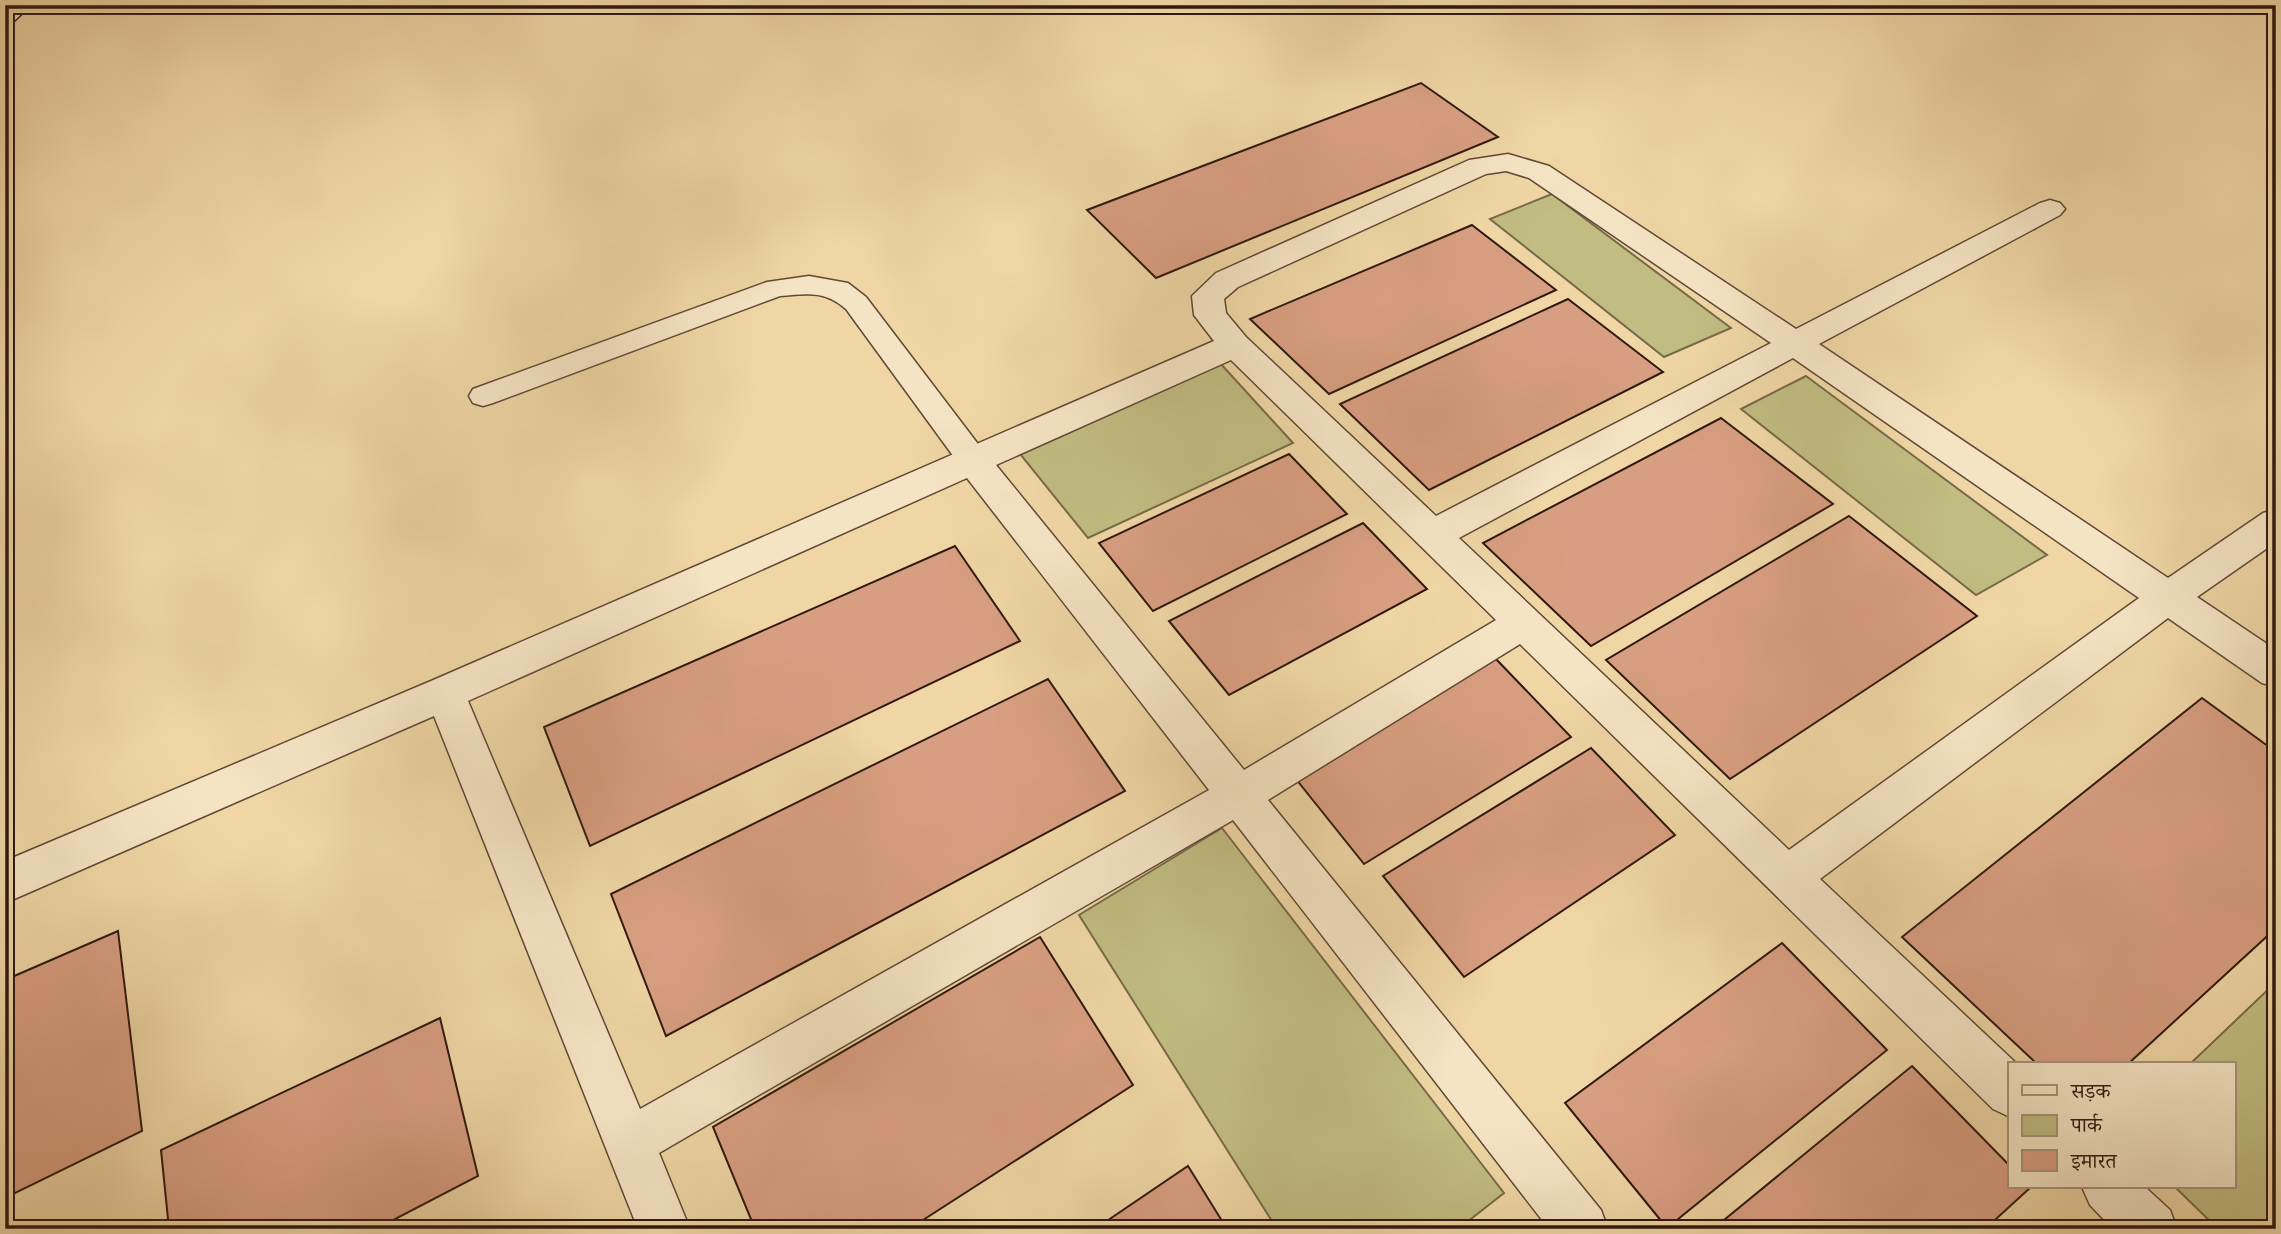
<svg xmlns="http://www.w3.org/2000/svg" width="2281" height="1234" font-family="'IM FELL Double Pica','Noto Serif Devanagari',serif">
	<style>
		.green { fill: #c1bc81; stroke: #786a48; stroke-width: 2 }
		.building { fill: #d89e81; stroke: #2f190f; stroke-width: 2 }
		.lines { fill: none; stroke-linecap: round; stroke-linejoin: round }
		.service-casing { stroke: #5f4834; stroke-width: 3 }
		.minor-casing { stroke: #5f4834; stroke-width: 3 }
		.secondary-casing { stroke: #2f190f; stroke-width: 3 }
		.service { fill: #f5e4c4; fill-rule: evenodd }
		.minor { fill: #f5e4c4; fill-rule: evenodd }
		.secondary { fill: #f5e4c4; fill-rule: evenodd }
	</style>
	<rect width="100%" height="100%" fill="#f0d6a5"/>
	<filter id="stains"><feTurbulence type="fractalNoise" baseFrequency=".00286" numOctaves="4"/><feColorMatrix values="0 0 0 0 .2 0 0 0 0 .09 0 0 0 0 .02 0 0 0 .5 -.17"/></filter>
	<radialGradient id="worn" r=".72"><stop offset=".6" stop-color="#630" stop-opacity="0"/><stop offset="1" stop-color="#630" stop-opacity=".3"/></radialGradient>
	<!-- green -->
	<g class="green">
		<path d="M 1552,194 L 1731,328 L 1664,357 L 1490,219 Z"/>
		<path d="M 1220,363 L 1293,443 L 1088,538 L 1016,449 Z"/>
		<path d="M 1806,376 L 2047,555 L 1976,595 L 1741,409 Z"/>
		<path d="M 1222,828 L 1504,1193 L 1458,1229 L 1277,1229 L 1079,915 Z"/>
		<path d="M 2276,982 L 2276,1229 L 2218,1229 L 2175,1187 L 2234,1187 L 2234,1064 L 2190,1064 Z"/>
	</g>
	<!-- building -->
	<g class="building">
		<path d="M 1421,83 L 1498,137 L 1156,278 L 1087,210 Z"/>
		<path d="M 1472,225 L 1556,290 L 1329,394 L 1250,319 Z"/>
		<path d="M 1568,299 L 1663,372 L 1429,490 L 1340,404 Z"/>
		<path d="M 1721,418 L 1833,504 L 1591,646 L 1483,543 Z"/>
		<path d="M 1289,454 L 1347,514 L 1153,611 L 1099,543 Z"/>
		<path d="M 1849,516 L 1977,616 L 1730,779 L 1606,660 Z"/>
		<path d="M 1363,523 L 1427,589 L 1229,695 L 1169,621 Z"/>
		<path d="M 955,546 L 1020,641 L 590,846 L 544,727 Z"/>
		<path d="M 1495,658 L 1571,737 L 1364,864 L 1292,774 Z"/>
		<path d="M 1048,679 L 1125,791 L 666,1036 L 611,894 Z"/>
		<path d="M 2202,698 L 2276,752 L 2276,928 L 2128,1064 L 2037,1064 L 1902,937 Z"/>
		<path d="M 1591,748 L 1675,835 L 1464,977 L 1383,876 Z"/>
		<path d="M 118,931 L 142,1131 L 5,1198 L 5,980 Z"/>
		<path d="M 1040,937 L 1133,1085 L 909,1229 L 755,1229 L 713,1127 Z"/>
		<path d="M 1782,943 L 1887,1050 L 1667,1228 L 1565,1103 Z"/>
		<path d="M 440,1018 L 478,1176 L 376,1229 L 169,1229 L 161,1150 Z"/>
		<path d="M 1912,1066 L 2010,1166 L 2010,1187 L 2031,1187 L 1985,1229 L 1713,1229 Z"/>
		<path d="M 1188,1166 L 1227,1229 L 1095,1229 Z"/>
	</g>
	<g class="lines">
		<defs>
			<path id="service" d="M 809,276 L 848,283 L 866,297 L 984,452 L 988,460 L 984,468 L 973,471 L 962,468 L 846,309 C 824,290 808,294 780,296 L 493,403 L 483,406 L 473,403 L 469,396 L 473,389 L 767,282 Z"/>
			<g id="minor">
				<path d="M 1508,154 L 1549,166 L 1796,329 L 2040,203 L 2050,200 L 2060,203 L 2065,209 L 2060,215 L 1819,344 L 2168,578 L 2263,513 L 2276,509 L 2276,542 L 2197,597 L 2276,650 L 2276,687 L 2262,683 L 2168,618 L 1820,879 L 2017,1064 L 2010,1064 L 2010,1117 L 1993,1109 L 1520,644 L 1268,800 L 1601,1210 L 1608,1229 L 1549,1229 L 1233,820 L 659,1153 L 690,1229 L 638,1229 L 434,716 L 5,903 L 5,861 L 431,681 L 1214,341 L 1194,315 L 1192,296 L 1216,273 L 1469,160 ZM 1506,171 L 1529,178 L 1771,343 L 1436,516 L 1246,337 L 1226,313 L 1224,299 L 1238,287 L 1486,174 ZM 1793,358 L 2139,598 L 1789,850 L 1459,538 ZM 1231,360 L 1496,620 L 1244,770 L 996,465 ZM 967,478 L 1209,790 L 640,1109 L 468,701 Z"/>
				<path d="M 2082,1187 L 2145,1187 L 2170,1210 L 2177,1229 L 2113,1229 L 2090,1205 Z"/>
			</g>
			<path id="secondary" d="M 5,5 L 31,5 L 14,21 L 5,23 Z"/>
		</defs>
		<!-- service casing -->
		<use href="#service" class="service-casing"/>
		<!-- minor casing -->
		<use href="#minor" class="minor-casing"/>
		<!-- secondary casing -->
		<use href="#secondary" class="secondary-casing"/>
		<!-- service -->
		<use href="#service" class="service"/>
		<!-- minor -->
		<use href="#minor" class="minor"/>
		<!-- secondary -->
		<use href="#secondary" class="secondary"/>
	</g>
	<!-- margin -->
	<rect width="2281" height="1234" fill="none" stroke="#f0d6a5" stroke-width="28"/>
	<rect x="7" y="7" width="2267" height="1220" fill="none" stroke="#2f190f" stroke-width="3.5"/>
	<rect x="14" y="14" width="2253" height="1206" fill="none" stroke="#2f190f" stroke-width="2"/>
	<!-- legend -->
	<rect x="2008" y="1062" width="228" height="126" fill="#f5e4c4" stroke="#a6937c" stroke-width="2"/>
	<rect x="2022" y="1085" width="35" height="10" fill="#f5e4c4" stroke="#a6937c" stroke-width="2"/>
	<text x="2071" y="1098" font-size="21" fill="#2f190f">सड़क</text>
	<rect x="2022" y="1115" width="35" height="21" fill="#c1bc81" stroke="#a6937c" stroke-width="2"/>
	<text x="2071" y="1132" font-size="21" fill="#2f190f">पार्क</text>
	<rect x="2022" y="1150" width="35" height="21" fill="#d89e81" stroke="#a6937c" stroke-width="2"/>
	<text x="2071" y="1168" font-size="21" fill="#2f190f">इमारत</text>
	<rect width="100%" height="100%" filter="url(#stains)"/>
	<rect width="100%" height="100%" fill="url(#worn)"/>
</svg>
